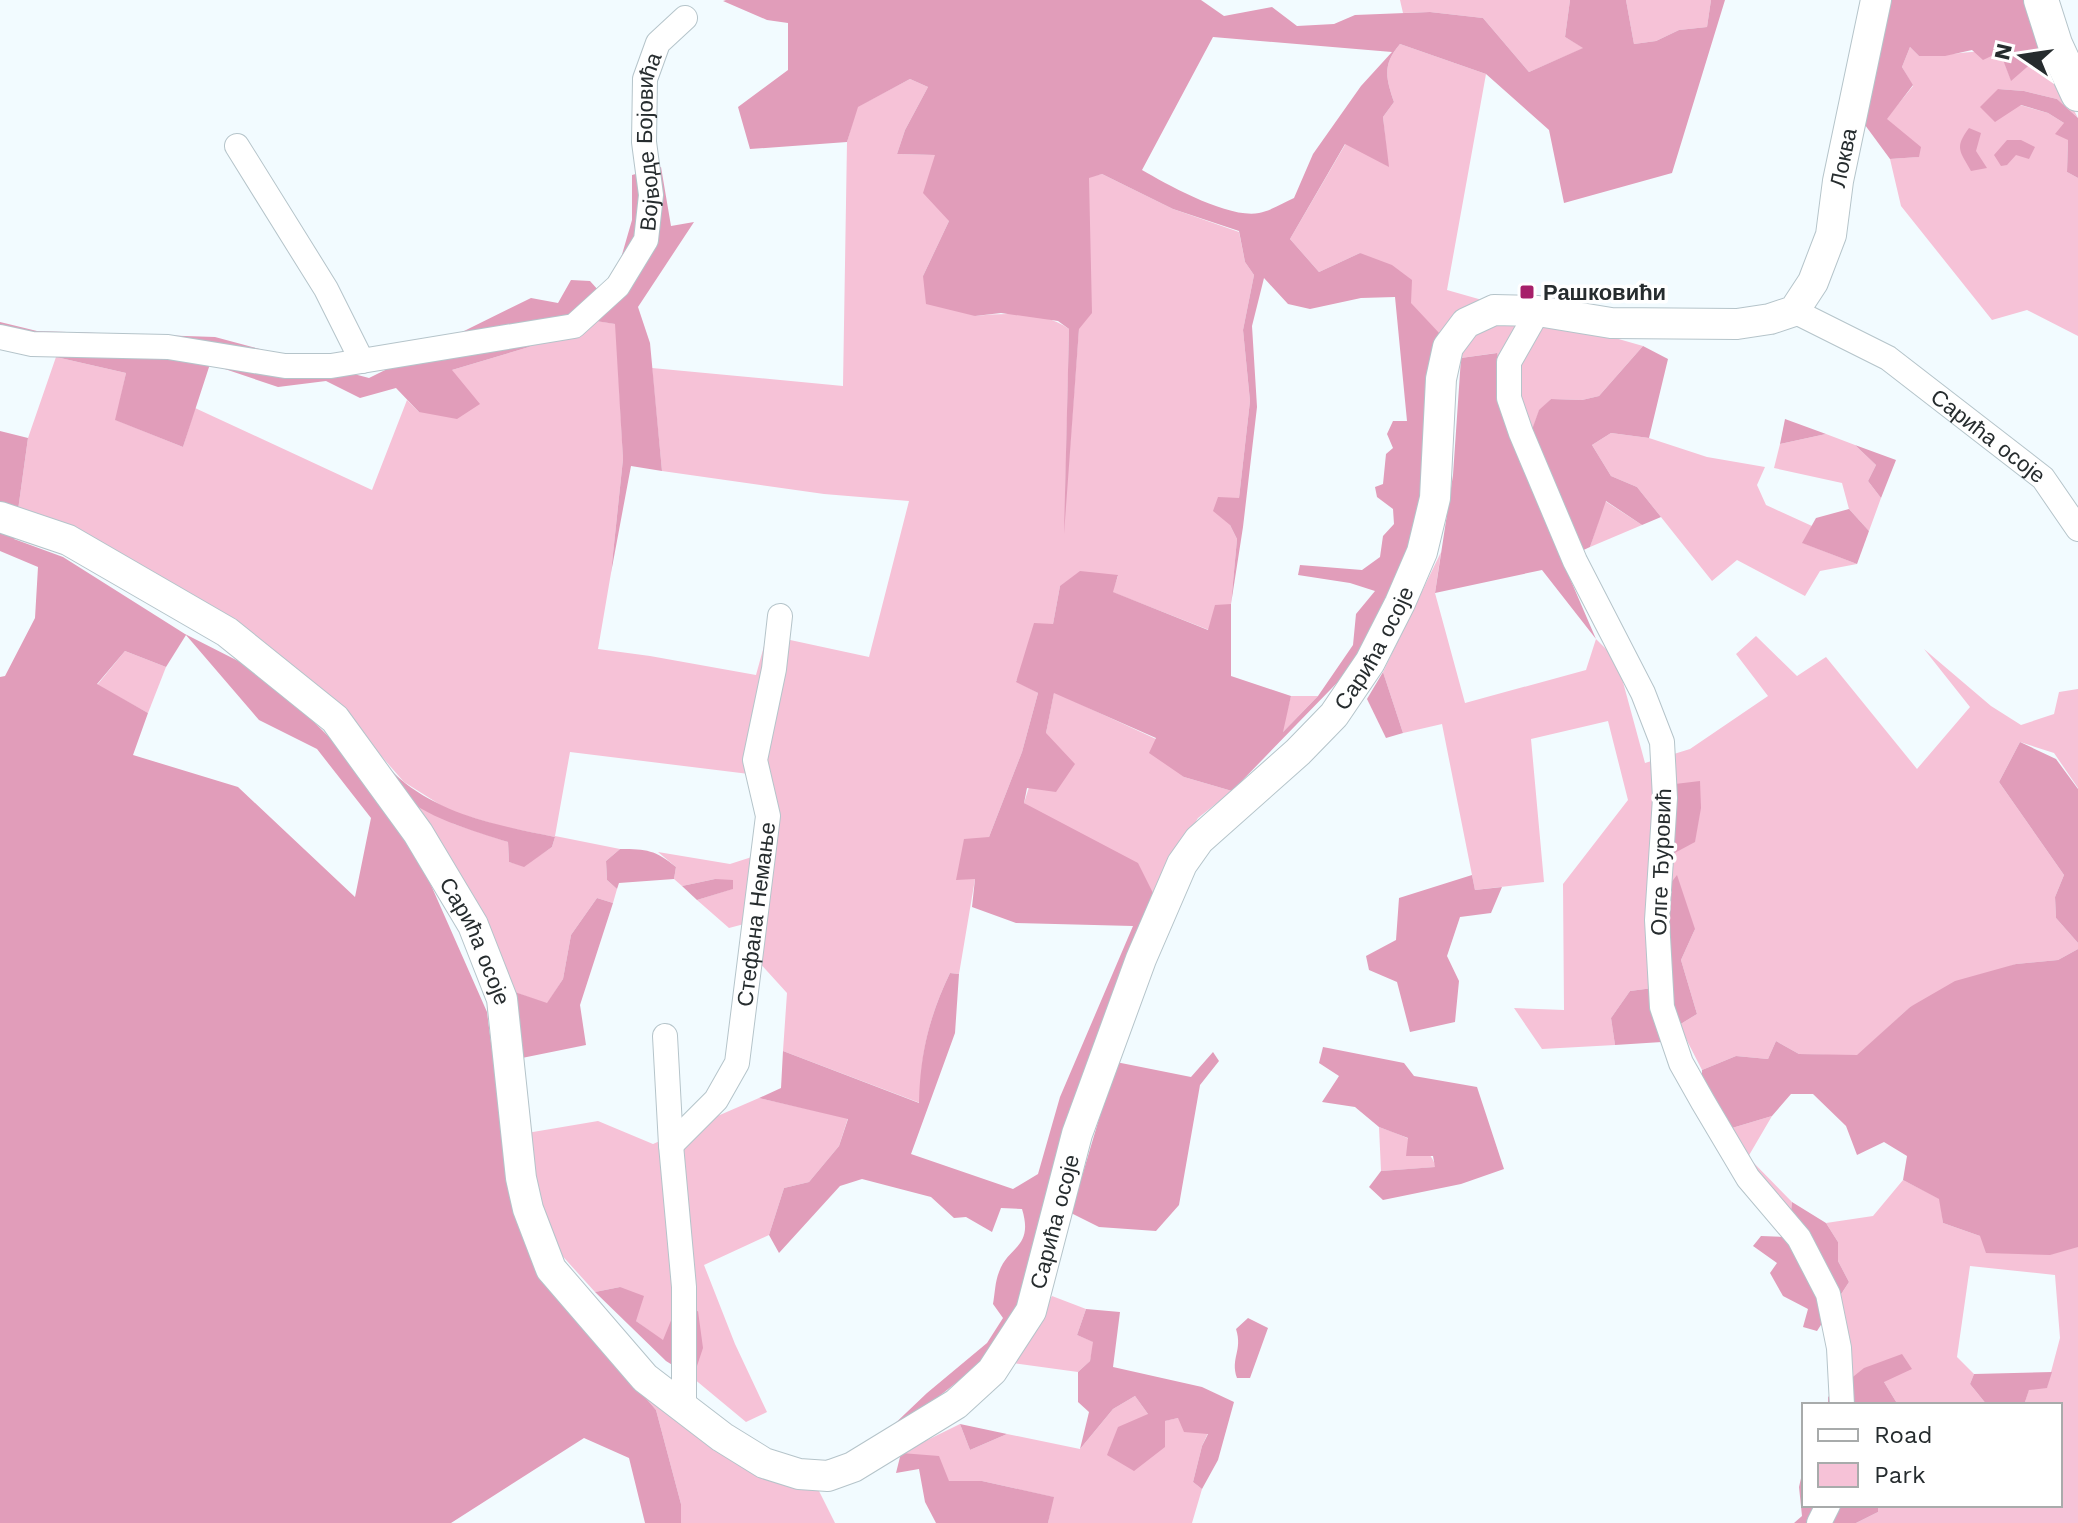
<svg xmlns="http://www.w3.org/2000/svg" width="2078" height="1523" font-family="'Work Sans',sans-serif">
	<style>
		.green { fill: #f6c2d7 }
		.forest { fill: #e19dba; fill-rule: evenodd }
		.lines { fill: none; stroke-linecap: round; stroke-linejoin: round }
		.minor-casing { stroke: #b5c4ca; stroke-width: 26 }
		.tertiary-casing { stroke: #b5c4ca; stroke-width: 32 }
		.secondary-casing { stroke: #b5c4ca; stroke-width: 36 }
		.minor { stroke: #fff; stroke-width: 24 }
		.tertiary { stroke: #fff; stroke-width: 30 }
		.secondary { stroke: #fff; stroke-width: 34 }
		.poi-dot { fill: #a6206a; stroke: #fff; stroke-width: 3 }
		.labels { text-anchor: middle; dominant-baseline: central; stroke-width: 7; stroke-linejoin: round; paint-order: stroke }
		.street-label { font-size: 22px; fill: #262c2e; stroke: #fff }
		.poi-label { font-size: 22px; font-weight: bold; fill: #262c2e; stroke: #fff; text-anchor: start }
	</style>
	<rect width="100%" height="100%" fill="#f2fbff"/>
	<!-- green -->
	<g class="green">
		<path d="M 1400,0 L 1570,0 L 1565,37 L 1584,48 L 1529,72 L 1483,18 L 1430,12 L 1403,13 Z"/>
		<path d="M 1626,0 L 1711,0 L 1707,27 L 1679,30 L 1656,41 L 1634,44 Z"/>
		<path d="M 1400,44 L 1486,74 L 1447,290 L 1643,346 L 1599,396 L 1582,400 L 1551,399 L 1539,411 L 1520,464 L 1496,353 L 1461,358 L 1360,253 L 1319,272 L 1290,239 L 1346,143 L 1388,166 L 1383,117 L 1394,102 C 1386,78 1382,65 1400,44 Z"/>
		<path d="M 1910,47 L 1919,56 C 1946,56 1972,50 2000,51 L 2011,80 L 2043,53 L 2078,118 L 2057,99 L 2024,91 L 1998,89 L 2020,105 L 2048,113 L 2064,123 L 2068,140 L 2067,172 L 2078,178 L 2078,336 L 2027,310 L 1992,320 L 1901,206 L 1890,159 L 1918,157 L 1886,119 L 1913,86 L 1902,67 Z"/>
		<path d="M 910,79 L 928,87 L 905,130 L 897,154 L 935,155 L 949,221 L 923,276 L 975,316 C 1004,313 1046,311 1069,329 L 1065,509 L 1079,328 L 1088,245 L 1088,177 L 1102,174 L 1173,209 L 1239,232 L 1245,262 L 1254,275 L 1243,330 L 1250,401 L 1239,498 L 1230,525 L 1237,539 L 1231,604 L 1209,630 L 1112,592 L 1118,576 L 1060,586 L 1053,624 L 1016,681 L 1038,693 L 1022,752 L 989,837 L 957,879 L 975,879 L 959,974 L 950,973 C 929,1017 920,1054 920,1103 L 783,1051 L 787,993 L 757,960 L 763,919 L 729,928 L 697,900 L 732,889 L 715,879 L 682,886 L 674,879 L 676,867 L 658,852 L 730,864 L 758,855 L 761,814 L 749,774 L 570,752 L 555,836 L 620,849 L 606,861 L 607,880 L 617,889 L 613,903 L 597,898 L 571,935 L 563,979 L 547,1004 L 509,990 L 397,791 L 454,824 L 508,842 L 509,862 L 524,866 L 552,847 L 555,837 L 504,827 L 450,811 L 404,782 L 348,718 L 91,537 L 14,539 L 28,438 L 56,357 L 126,373 L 116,420 L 183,447 L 195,408 L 372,490 L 407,400 L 419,412 L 452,370 L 529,347 L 570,317 L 616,324 L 623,459 L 611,573 L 598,649 L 650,656 L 756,675 L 767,635 L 869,657 L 909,501 L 824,494 L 662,471 L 652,368 L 843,386 L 847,142 L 857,107 Z"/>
		<path d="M 1611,433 L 1649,438 L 1707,457 L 1765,467 L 1757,485 L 1766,505 L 1812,526 L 1803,543 L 1857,564 L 1820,571 L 1805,596 L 1737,560 L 1712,581 L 1637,487 L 1611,476 L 1592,445 Z"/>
		<path d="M 1826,434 L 1855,445 L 1876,465 L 1868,481 L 1881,498 L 1869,531 L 1849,509 L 1842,483 L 1774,468 L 1780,444 Z"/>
		<path d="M 1605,501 L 1642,525 L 1590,547 Z"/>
		<path d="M 1441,552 L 1435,593 L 1465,703 L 1586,670 L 1596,639 L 1617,660 L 1645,763 L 1690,749 L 1768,696 L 1736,654 L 1756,636 L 1797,676 L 1826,657 L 1917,769 L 1970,707 L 1924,649 L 1991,706 L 2021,725 L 2054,714 L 2059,692 L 2078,689 L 2078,788 L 2054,753 L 2020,742 L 1999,782 L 2064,875 L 2055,897 L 2056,918 L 2078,943 L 2078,949 L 2058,960 L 2016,964 L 1910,1007 L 1857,1056 L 1799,1054 L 1776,1041 L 1768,1059 L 1736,1056 L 1702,1070 L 1679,1025 L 1697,1014 L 1681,960 L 1695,929 L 1653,988 L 1630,991 L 1611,1018 L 1615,1045 L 1542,1049 L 1514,1008 L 1564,1010 L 1563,884 L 1628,800 L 1608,721 L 1531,739 L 1544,882 L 1475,890 L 1442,724 L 1403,733 L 1383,672 Z"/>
		<path d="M 125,651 L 166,667 L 148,713 L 97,685 Z"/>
		<path d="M 1054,692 L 1156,739 L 1184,777 L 1232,791 L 1198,818 L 1153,893 L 1024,803 L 1046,733 Z"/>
		<path d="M 1291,696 L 1318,696 L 1281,734 Z"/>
		<path d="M 759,1098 L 848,1118 L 839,1146 L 809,1182 L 784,1188 L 769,1235 L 704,1265 L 735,1344 L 767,1412 L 746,1422 L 693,1378 L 663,1341 L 636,1321 L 620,1287 L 595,1292 L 548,1240 L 527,1133 L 598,1121 L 653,1144 Z"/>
		<path d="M 1772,1116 L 1748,1157 L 1792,1202 L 1789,1226 L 1725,1126 L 1732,1128 Z"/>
		<path d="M 1379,1127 C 1400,1135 1429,1143 1436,1167 L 1381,1171 Z"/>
		<path d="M 1903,1180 L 1940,1199 L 1943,1223 L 1980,1236 L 2078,1243 L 2078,1523 L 1856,1523 L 1878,1512 L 1878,1505 L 2060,1505 L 2060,1405 L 2024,1405 L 2029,1389 L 2047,1387 L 2060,1338 L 2055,1275 L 1970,1266 L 1957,1357 L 1974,1374 L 1970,1384 L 1987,1405 L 1898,1405 L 1884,1382 L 1850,1379 L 1846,1319 L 1838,1299 L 1849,1282 L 1838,1261 L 1838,1242 L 1826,1223 L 1873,1216 Z"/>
		<path d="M 554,1292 L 819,1491 L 835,1523 L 681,1523 L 681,1504 L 656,1410 Z"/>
		<path d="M 1052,1296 L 1086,1309 L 1077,1335 L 1094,1342 L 1090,1361 L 1078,1372 L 1013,1363 Z"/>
		<path d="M 1135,1396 L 1148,1414 L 1164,1421 L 1178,1418 L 1208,1433 L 1202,1446 L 1193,1482 L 1202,1489 L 1192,1523 L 1048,1523 L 1053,1497 L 982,1481 L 949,1481 L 901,1453 L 960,1424 L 970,1450 L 1007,1434 L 1080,1449 L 1113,1409 Z"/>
	</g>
	<!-- forest -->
	<g class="forest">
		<path d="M 726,0 L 1201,0 L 1224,16 L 1272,7 L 1297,26 L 1334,24 L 1355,15 L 1430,12 L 1483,18 L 1529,72 L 1583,48 L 1565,37 L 1570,0 L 1626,0 L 1634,44 L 1656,41 L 1679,30 L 1707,27 L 1711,0 L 1725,0 L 1672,173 L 1564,203 L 1549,130 L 1486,74 L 1400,44 C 1382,65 1386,78 1394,102 L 1383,117 L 1389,167 L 1345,144 L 1290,239 L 1319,272 L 1360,253 L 1392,265 L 1412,280 L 1411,303 L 1441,335 L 1424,512 L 1366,653 L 1232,791 L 1184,777 L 1149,753 L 1156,738 L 1054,693 L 1046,733 L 1075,764 L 1056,792 L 1027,788 L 1024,803 L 1138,863 L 1153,893 L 1022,1306 L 1000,1348 L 923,1409 L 886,1432 L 927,1393 L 987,1343 L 1003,1318 L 993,1304 C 995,1293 995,1282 999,1272 C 1008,1246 1034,1248 1022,1209 L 1001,1208 L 992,1232 L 966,1217 L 954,1218 L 931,1197 L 862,1179 L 840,1186 L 779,1253 L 769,1235 L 784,1188 L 809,1182 L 839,1146 L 848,1119 L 759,1098 L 781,1088 L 783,1051 L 919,1103 C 920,1054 929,1017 950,973 L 959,974 L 955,1033 L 911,1154 L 1013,1189 L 1038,1174 L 1060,1097 L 1133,926 L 1016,923 L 972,907 L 975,879 L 956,880 L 964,839 L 989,837 L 1022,752 L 1038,693 L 1016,682 L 1034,623 L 1053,624 L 1060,586 L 1080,571 L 1118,575 L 1113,592 L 1208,630 L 1215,605 L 1231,604 L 1237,539 L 1230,525 L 1213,511 L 1218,497 L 1239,498 L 1250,401 L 1243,330 L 1254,275 L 1245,262 L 1239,231 L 1173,209 L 1102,174 L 1089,178 L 1092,313 L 1079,329 L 1064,534 L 1069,329 L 1058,321 L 1001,313 L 975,316 L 926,304 L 923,276 L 949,221 L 923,193 L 935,155 L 897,154 L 905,130 L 928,87 L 910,79 L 858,107 L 847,142 L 750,149 L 738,107 L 788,70 L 788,23 L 767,20 L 723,1 ZM 1213,37 L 1392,52 L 1361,86 L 1313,154 L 1294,198 C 1283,203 1270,211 1259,213 C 1229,219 1168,185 1142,170 ZM 1264,278 L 1288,304 L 1310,309 L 1361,298 L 1395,297 L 1407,421 L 1393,421 L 1387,434 L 1393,448 L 1386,454 L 1383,484 L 1375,487 L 1377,497 L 1393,509 L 1394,524 L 1383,536 L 1380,557 L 1362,570 L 1300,565 L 1298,575 L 1350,583 L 1375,591 L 1356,614 L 1353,645 L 1318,696 L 1283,732 L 1291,696 L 1231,676 L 1231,604 L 1243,527 L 1257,407 L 1252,326 Z"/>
		<path d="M 1875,0 L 2024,0 L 2043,53 L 2011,81 L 2000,52 L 1983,60 L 1972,50 L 1945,56 L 1919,56 L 1910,47 L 1902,67 L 1913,85 L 1887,119 L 1921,147 L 1919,157 L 1890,159 L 1865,125 Z"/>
		<path d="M 1998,89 L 2024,91 L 2057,99 L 2078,118 L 2078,178 L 2067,172 L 2068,140 L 2055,134 L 2064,123 L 2048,113 L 2021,105 L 1995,122 L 1980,107 Z"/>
		<path d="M 1969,128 L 1981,133 L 1976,151 L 1987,168 L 1971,171 C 1960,151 1954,148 1969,128 Z"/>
		<path d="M 2007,140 L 2021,140 L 2035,147 L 2029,159 L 2016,155 L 2007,165 L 2001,166 L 1994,155 Z"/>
		<path d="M 661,167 L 671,226 L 694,222 L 638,307 L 650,343 L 662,471 L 631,466 L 611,573 L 623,459 L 615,324 L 570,317 L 529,347 L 452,370 L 480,404 L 457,419 L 419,412 L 396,388 L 360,398 L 326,381 L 278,387 L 210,364 L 183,447 L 115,420 L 126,373 L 56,357 L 0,335 L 0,322 L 37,331 L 215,337 L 369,378 L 531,298 L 558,303 L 571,280 L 590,281 L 599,291 L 619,265 L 632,220 L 632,175 Z"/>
		<path d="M 1643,346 L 1668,359 L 1649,438 L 1611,433 L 1592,445 L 1611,476 L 1637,487 L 1661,517 L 1642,525 L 1606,501 L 1590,547 L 1562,560 L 1596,639 L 1542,570 L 1435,593 L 1453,475 L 1461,358 L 1497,353 L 1520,463 L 1539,410 L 1551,399 L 1582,400 L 1599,396 Z"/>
		<path d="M 1785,419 L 1826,434 L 1780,444 Z"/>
		<path d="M 0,431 L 28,438 L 14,539 L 63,557 L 185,634 L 246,665 L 306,714 L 345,753 L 423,867 L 487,1012 L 505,1151 L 554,1292 L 656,1410 L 681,1504 L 681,1523 L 645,1523 L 629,1458 L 584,1438 L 451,1523 L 0,1523 L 0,677 L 5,676 L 35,618 L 38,567 L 0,551 ZM 186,635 L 259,720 L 317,749 L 371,818 L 355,897 L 238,787 L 133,755 L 148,713 L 97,684 L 125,651 L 166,667 Z"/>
		<path d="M 1855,445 L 1896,460 L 1881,498 L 1868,481 L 1876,465 Z"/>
		<path d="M 1849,509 L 1869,531 L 1857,564 L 1802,543 L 1816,518 Z"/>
		<path d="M 1383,672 L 1403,733 L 1386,738 L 1367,699 Z"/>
		<path d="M 348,718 C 366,739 384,766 405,783 C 449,817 502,826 555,837 L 552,847 L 524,867 L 509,862 L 508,842 C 474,831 422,817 397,790 C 378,770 364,741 348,718 Z"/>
		<path d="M 2020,742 L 2056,759 L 2078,789 L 2078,943 L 2056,918 L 2055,897 L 2064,875 L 1999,782 Z"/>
		<path d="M 1700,781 L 1701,808 L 1695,842 L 1667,857 L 1675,784 Z"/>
		<path d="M 620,849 C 647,849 655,850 676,867 L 674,879 L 619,883 L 617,889 L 607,880 L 606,861 Z"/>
		<path d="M 1472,875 L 1475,890 L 1502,887 L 1491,913 L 1460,917 L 1447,956 L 1459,981 L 1455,1022 L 1410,1032 L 1397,982 L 1369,970 L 1366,956 L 1396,940 L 1399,898 Z"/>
		<path d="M 1677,875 L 1695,929 L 1681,960 L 1697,1014 L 1679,1025 L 1665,980 L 1667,888 Z"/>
		<path d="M 715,879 L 733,880 L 733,889 L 697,900 L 682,886 Z"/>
		<path d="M 597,898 L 613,903 L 580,1005 L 586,1045 L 517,1059 L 509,990 L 547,1003 L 563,979 L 571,935 Z"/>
		<path d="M 2078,949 L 2078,1247 L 2050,1255 L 1986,1253 L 1980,1236 L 1943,1223 L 1939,1199 L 1903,1180 L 1907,1156 L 1884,1142 L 1857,1155 L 1846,1126 L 1813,1094 L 1791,1094 L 1772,1116 L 1732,1128 L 1701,1119 L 1702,1070 L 1736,1056 L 1768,1059 L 1776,1041 L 1799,1054 L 1857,1055 L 1910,1007 L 1955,981 L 2016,964 L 2058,960 Z"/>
		<path d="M 1653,988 L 1662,1042 L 1615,1045 L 1611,1018 L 1630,991 Z"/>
		<path d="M 1323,1047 L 1404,1063 L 1414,1076 L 1477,1087 L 1504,1169 L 1461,1184 L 1383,1200 L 1369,1187 L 1381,1171 L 1435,1167 L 1433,1156 L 1406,1156 L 1408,1138 L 1379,1127 L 1355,1107 L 1322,1102 L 1339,1076 L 1319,1063 Z"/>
		<path d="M 1213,1052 L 1219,1061 L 1200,1085 L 1179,1205 L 1156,1231 L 1099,1227 L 1071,1213 L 1116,1062 L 1191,1077 Z"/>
		<path d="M 1792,1202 L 1826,1223 L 1838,1242 L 1838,1261 L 1849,1282 L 1817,1331 L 1803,1327 L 1808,1309 L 1783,1296 L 1770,1273 L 1777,1263 L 1753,1246 L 1761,1236 L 1788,1237 Z"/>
		<path d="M 620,1287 L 644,1296 L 636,1321 L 663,1340 L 672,1318 L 698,1311 L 703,1348 L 693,1378 L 666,1361 L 595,1292 Z"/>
		<path d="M 1086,1309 L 1120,1312 L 1113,1367 L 1202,1387 L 1234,1402 L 1218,1460 L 1202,1489 L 1193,1482 L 1202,1446 L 1208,1434 L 1184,1432 L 1178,1418 L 1165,1421 L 1165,1447 L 1134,1471 L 1107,1455 L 1118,1427 L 1148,1414 L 1135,1396 L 1113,1409 L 1080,1449 L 1089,1412 L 1078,1402 L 1078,1372 L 1090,1361 L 1093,1342 L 1077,1335 Z"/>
		<path d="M 1248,1318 L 1268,1328 L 1250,1378 L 1237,1378 C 1230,1358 1243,1351 1236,1329 Z"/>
		<path d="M 1902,1354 L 1912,1369 L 1884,1382 L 1898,1405 L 1828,1405 L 1828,1397 L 1864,1368 Z"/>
		<path d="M 2052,1372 L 2047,1388 L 2029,1390 L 2024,1405 L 1987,1405 L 1970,1384 L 1974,1374 Z"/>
		<path d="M 960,1424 L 1007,1434 L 970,1450 Z"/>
		<path d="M 901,1453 L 939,1456 L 949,1481 L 982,1481 L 1054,1497 L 1048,1523 L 936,1523 L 925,1502 L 919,1469 L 896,1473 Z"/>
		<path d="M 1804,1465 L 1804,1505 L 1878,1505 L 1878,1512 L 1856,1523 L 1794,1523 L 1802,1516 L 1799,1487 Z"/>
	</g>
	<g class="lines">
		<defs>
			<g id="minor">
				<path d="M 237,146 L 326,289 L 362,361"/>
				<path d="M 1538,311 L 1509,362 L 1509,398 L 1521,433 L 1575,561 L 1643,693 L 1662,742 L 1665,798 L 1657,920 L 1662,1007 L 1681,1063 L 1703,1102 L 1748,1178 L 1799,1238 L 1828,1294 L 1839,1348 L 1842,1405"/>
				<path id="s1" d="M 1794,311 L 1888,358 L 2043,478 L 2078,529"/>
				<path id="s2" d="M 0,337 L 32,344 L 168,347 L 285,366 L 331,366 L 574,326 L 618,286 L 646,240 L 651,195 L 644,142 L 645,79 L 658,43 L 685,18"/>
				<path d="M 665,1036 L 671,1145 L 684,1287 L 684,1407"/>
				<path id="s3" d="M 671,1145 L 716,1100 L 737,1063 L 768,816 L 755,760 L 774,669 L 780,616"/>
				<path d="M 1819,1523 L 1828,1505"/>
			</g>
			<g id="tertiary">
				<path id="s4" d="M 0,517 L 68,540 L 227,632 L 335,719 L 418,833 L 473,925 L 502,999 L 521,1178 L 528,1209 L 551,1269 L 645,1378 L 722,1437 L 764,1463 L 799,1474 L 828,1476 L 853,1467 L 956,1404 L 992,1371 L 1031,1311 L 1077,1134 L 1141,959 L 1182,864 L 1199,840 L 1298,752 L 1334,715 L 1370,662 L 1400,603 L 1422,552 L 1435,498 L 1441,379 L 1448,347 L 1466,323 L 1494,310 L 1538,311 L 1611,323 L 1737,324 L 1770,319 L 1794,311 L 1813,282 L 1831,235 L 1838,181 L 1876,0"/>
			</g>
			<path id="secondary" d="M 2041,0 L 2055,44 L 2078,94"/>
		</defs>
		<!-- minor casing -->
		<use href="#minor" class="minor-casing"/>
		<!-- tertiary casing -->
		<use href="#tertiary" class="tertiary-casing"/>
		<!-- secondary casing -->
		<use href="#secondary" class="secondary-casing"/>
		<!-- minor -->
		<use href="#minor" class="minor"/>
		<!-- tertiary -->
		<use href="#tertiary" class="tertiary"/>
		<!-- secondary -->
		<use href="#secondary" class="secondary"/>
	</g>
	<!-- markers -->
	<rect class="poi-dot" x="1519" y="284" width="16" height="16" rx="4"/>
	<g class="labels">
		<!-- street labels -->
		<g class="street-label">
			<text stroke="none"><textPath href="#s2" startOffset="792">Војводе Бојовића</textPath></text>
			<text stroke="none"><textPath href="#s4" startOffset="3228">Локва</textPath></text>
			<text stroke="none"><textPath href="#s1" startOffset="232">Сарића осоје</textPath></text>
			<text stroke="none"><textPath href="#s4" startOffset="2386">Сарића осоје</textPath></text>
			<text transform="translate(1661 862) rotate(-88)">Олге Ђуровић</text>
			<text stroke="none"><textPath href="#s3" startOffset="256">Стефана Немање</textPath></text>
			<text stroke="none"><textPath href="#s4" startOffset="658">Сарића осоје</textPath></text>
			<text stroke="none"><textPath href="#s4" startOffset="1714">Сарића осоје</textPath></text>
		</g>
		<!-- poi labels -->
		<g class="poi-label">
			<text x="1543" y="292">Рашковићи</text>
		</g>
	</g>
	<!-- legend -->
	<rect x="1802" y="1403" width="260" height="104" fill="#ffffff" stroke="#a8abab" stroke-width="2"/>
	<rect x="1818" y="1429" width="40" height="12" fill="#ffffff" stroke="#a8abab" stroke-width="2"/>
	<text x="1874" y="1443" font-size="24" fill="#262c2e">Road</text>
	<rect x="1818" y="1463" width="40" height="24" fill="#f6c2d7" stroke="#a8abab" stroke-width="2"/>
	<text x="1874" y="1483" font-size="24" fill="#262c2e">Park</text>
	<!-- north arrow -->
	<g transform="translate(2022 56) rotate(283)" stroke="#ffffff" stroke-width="6" paint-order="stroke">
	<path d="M0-6L14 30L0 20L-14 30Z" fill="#262c2e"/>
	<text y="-12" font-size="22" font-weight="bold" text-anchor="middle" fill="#262c2e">N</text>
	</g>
</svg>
